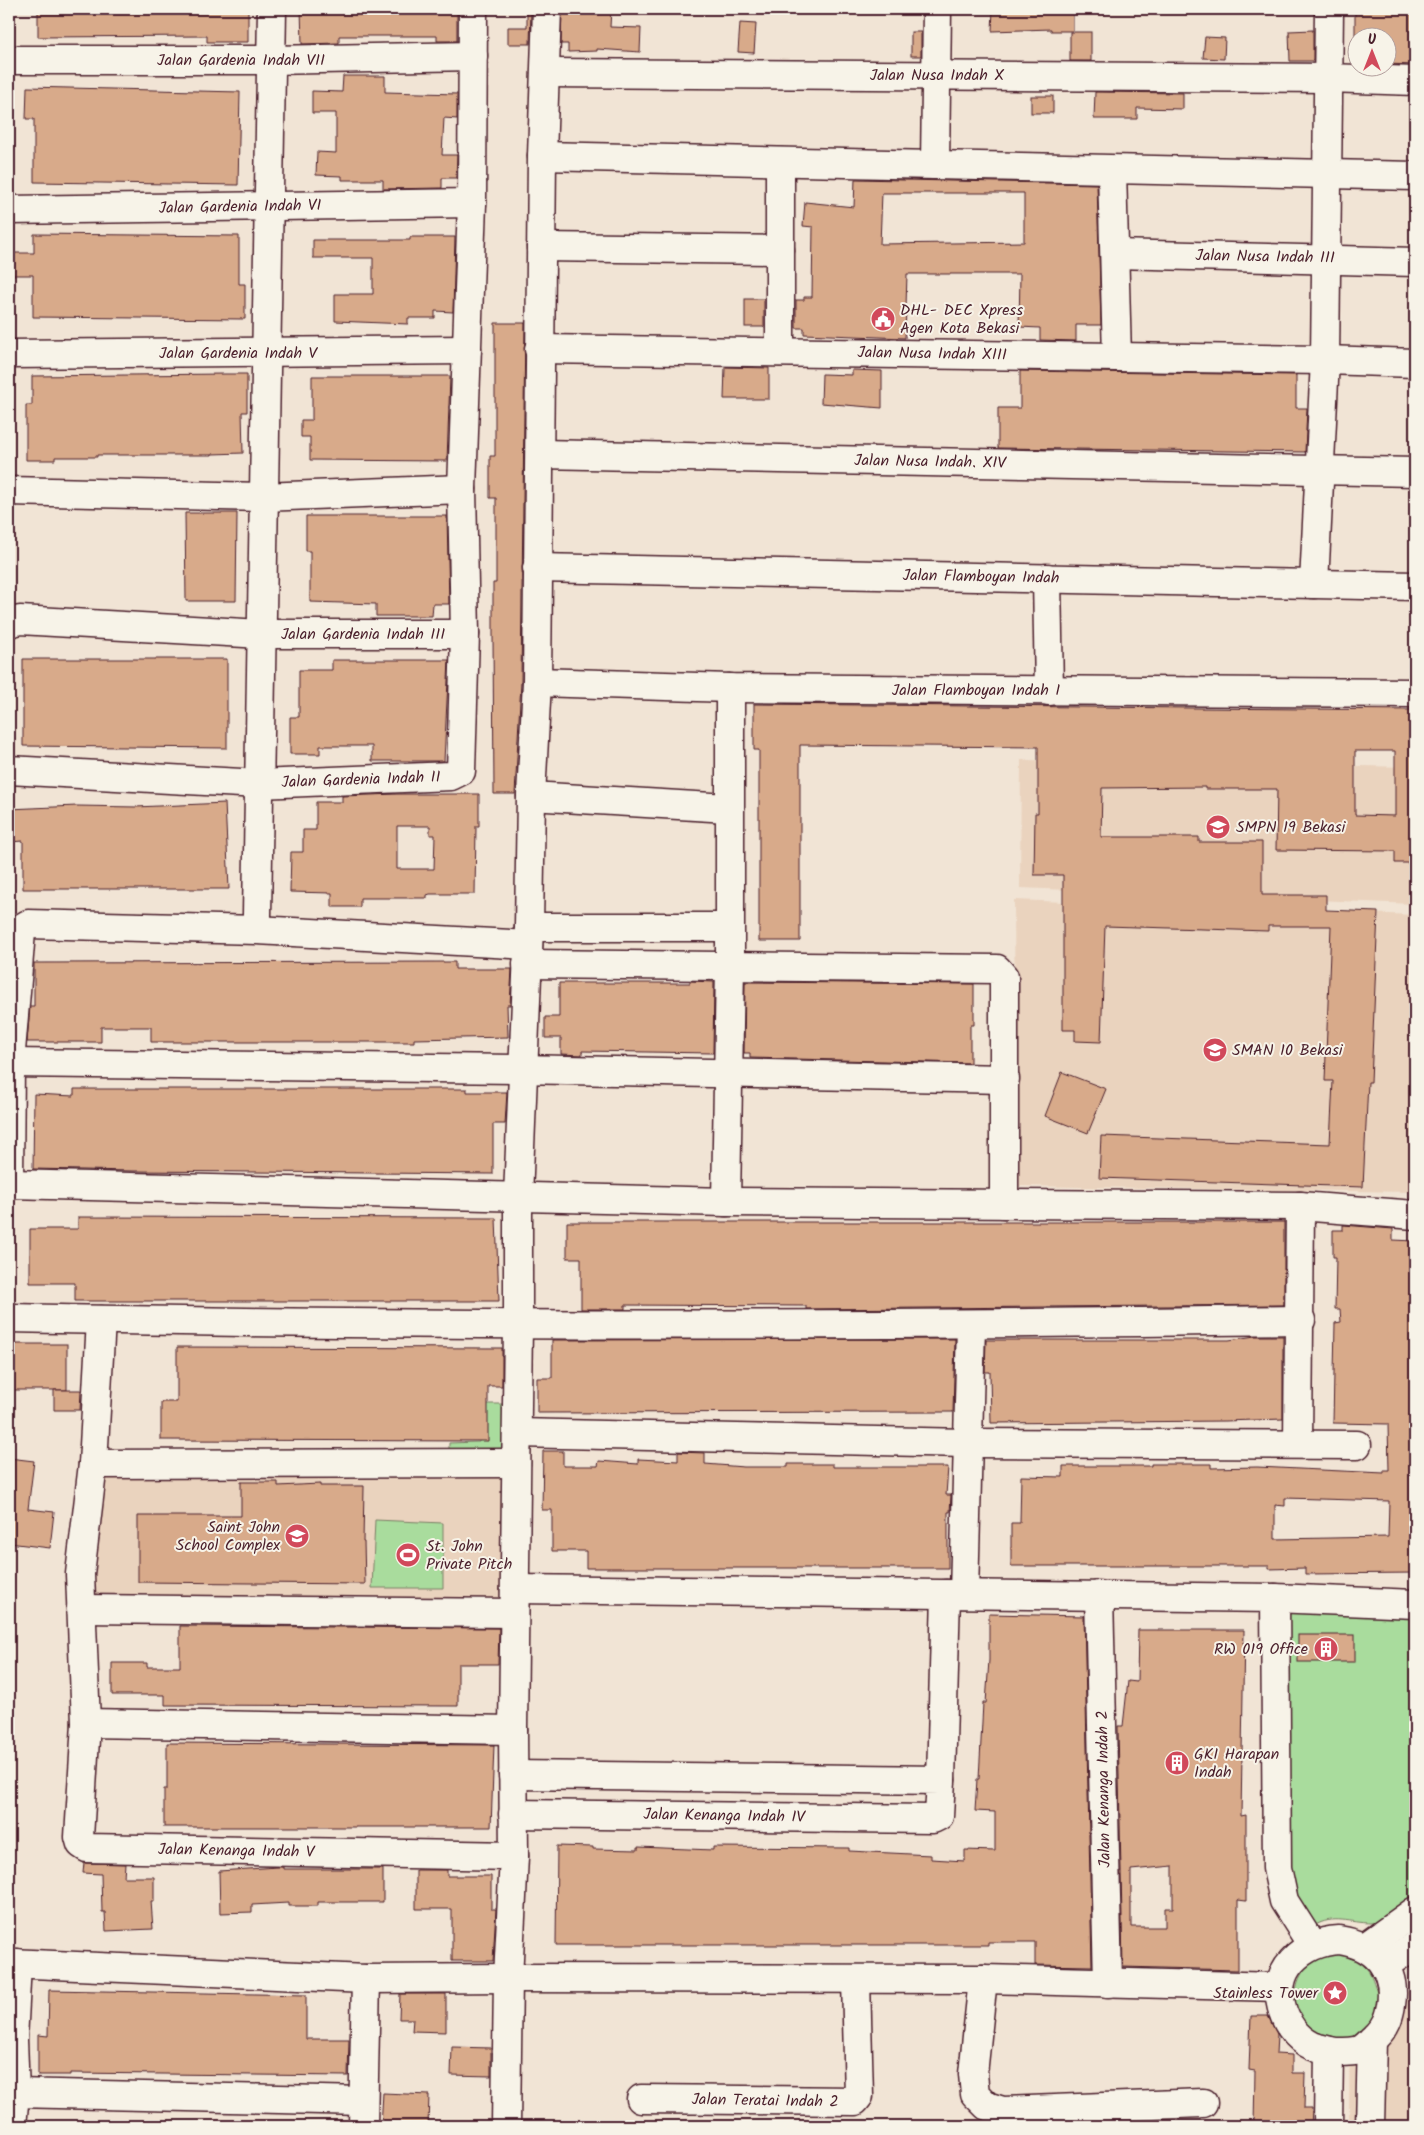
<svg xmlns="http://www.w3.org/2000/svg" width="1424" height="2135" font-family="Kalam,sans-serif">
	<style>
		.built { fill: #ead3be }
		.green { fill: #a9dc9d; stroke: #7a7e64 }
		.building { fill: #d8aa8a; stroke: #4a1f2b; fill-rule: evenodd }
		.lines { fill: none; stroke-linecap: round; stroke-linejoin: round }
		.minor-casing { stroke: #4a1f2b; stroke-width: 31 }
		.minor { stroke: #f7f3e8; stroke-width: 28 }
		.labels { text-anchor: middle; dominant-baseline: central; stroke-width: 4; stroke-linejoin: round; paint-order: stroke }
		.street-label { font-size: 16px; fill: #4a1f2b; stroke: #f7f3e8 }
		.poi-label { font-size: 16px; fill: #4a1f2b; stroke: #f7f3e8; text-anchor: start }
	</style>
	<rect width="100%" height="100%" fill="#f1e4d5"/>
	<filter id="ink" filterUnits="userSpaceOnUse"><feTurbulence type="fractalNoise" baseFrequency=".02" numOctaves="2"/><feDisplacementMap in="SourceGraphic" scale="10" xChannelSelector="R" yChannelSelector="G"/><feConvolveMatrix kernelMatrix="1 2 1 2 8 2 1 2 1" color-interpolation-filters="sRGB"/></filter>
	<g filter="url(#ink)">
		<!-- built -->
		<g class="built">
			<path d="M 1021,760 L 1415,767 L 1415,904 L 1020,888 Z"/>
			<path d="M 1014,900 L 1415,915 L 1415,1192 L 1016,1186 Z"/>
			<path d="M 502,1469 L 500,1604 L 88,1601 L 98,1470 Z"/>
			<path d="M 1350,1988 L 1415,1992 L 1415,2126 L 1349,2126 Z"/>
		</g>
		<!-- green -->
		<g class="green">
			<path d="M 480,1404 L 513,1404 L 513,1460 L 449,1460 L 449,1443 L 479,1442 Z"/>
			<path d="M 375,1520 L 443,1523 L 443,1588 L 372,1588 Z"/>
			<path d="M 1285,1606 L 1415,1608 L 1415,1898 C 1406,1904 1381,1923 1371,1923 C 1351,1923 1333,1914 1314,1926 L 1295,1901 L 1284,1868 Z"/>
			<path d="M 1340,1953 C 1376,1969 1367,1970 1381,2001 C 1377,2010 1374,2023 1367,2030 C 1353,2043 1330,2040 1313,2036 C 1308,2027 1298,2015 1295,2006 C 1294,1998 1296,1989 1298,1982 C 1305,1962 1320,1955 1340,1953 Z"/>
		</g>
		<!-- building -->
		<g class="building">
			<path d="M 38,9 L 248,9 L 248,42 L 207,42 L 207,36 L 38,37 Z"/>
			<path d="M 301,9 L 457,9 L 457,41 L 437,41 L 437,36 L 339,36 L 339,43 L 302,44 Z"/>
			<path d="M 527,9 L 531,9 L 530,44 L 508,44 L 508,27 L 527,27 Z"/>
			<path d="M 562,9 L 611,9 L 610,27 L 641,28 L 640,52 L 597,49 L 597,51 L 568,52 L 568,44 L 561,44 Z"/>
			<path d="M 993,9 L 1073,9 L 1073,31 L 1051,31 L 1051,29 L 992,31 Z"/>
			<path d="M 1355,9 L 1415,9 L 1415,65 L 1386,64 L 1386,38 L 1356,38 L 1356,63 L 1352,63 L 1352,41 L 1355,41 Z"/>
			<path d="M 740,23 L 756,24 L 754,53 L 738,52 Z"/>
			<path d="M 1313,30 L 1313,61 L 1290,61 L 1289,31 Z"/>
			<rect x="911" y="32" width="10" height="24"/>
			<rect x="1070" y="32" width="21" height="29"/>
			<path d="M 1205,37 L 1225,38 L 1224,59 L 1203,58 Z"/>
			<path d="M 343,76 L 385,76 L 385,92 L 457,94 L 457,119 L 444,118 L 442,155 L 457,155 L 456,178 L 442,178 L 442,188 L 383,189 L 383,180 L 342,180 L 342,176 L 316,175 L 317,152 L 336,153 L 336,113 L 312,113 L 312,91 L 342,92 Z"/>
			<path d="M 27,87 L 240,92 L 238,185 L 34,182 L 34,119 L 26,119 Z"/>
			<path d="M 1095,92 L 1183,93 L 1183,109 L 1137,108 L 1137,119 L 1094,119 Z"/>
			<rect x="1031" y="96" width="22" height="17"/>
			<path d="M 855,179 L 1097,184 L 1101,325 L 1076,325 L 1076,341 L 1040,340 L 1040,328 L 1019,327 L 1020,274 L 907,274 L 905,338 L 804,334 L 804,328 L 796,328 L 796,300 L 804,300 L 804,297 L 812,297 L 813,227 L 803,226 L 805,202 L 854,207 ZM 882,193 L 1024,193 L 1024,242 L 880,244 Z"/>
			<path d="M 34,234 L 239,236 L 239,284 L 245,284 L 245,319 L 33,317 L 33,275 L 13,275 L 14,253 L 34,253 Z"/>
			<path d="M 410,237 L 455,237 L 453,312 L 435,311 L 435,318 L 408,318 L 408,324 L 335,321 L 335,294 L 373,294 L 373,258 L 313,258 L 313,240 L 410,240 Z"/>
			<rect x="745" y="299" width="19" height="28"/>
			<path d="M 495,323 L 525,323 L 521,682 L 515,794 L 494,794 L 493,634 L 493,583 L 496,583 L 496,498 L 490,498 L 490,456 L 495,456 Z"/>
			<path d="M 725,367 L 769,368 L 769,399 L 724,399 Z"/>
			<path d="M 852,370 L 882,371 L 882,408 L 821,403 L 822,374 L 852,375 Z"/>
			<path d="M 1020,371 L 1296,375 L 1296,408 L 1307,408 L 1305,452 L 998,448 L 998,408 L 1020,408 Z"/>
			<path d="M 225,374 L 247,374 L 247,412 L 242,412 L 243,453 L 212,454 L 212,455 L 97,455 L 97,457 L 55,457 L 55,460 L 26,460 L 26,405 L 32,405 L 32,376 Z"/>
			<path d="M 312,376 L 450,376 L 447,461 L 310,460 L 310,437 L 301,437 L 301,420 L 312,420 Z"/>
			<path d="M 185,513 L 237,513 L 236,601 L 186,601 Z"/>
			<path d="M 306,516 L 447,516 L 449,604 L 433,604 L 432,616 L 376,616 L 376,604 L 310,602 L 310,551 L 306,551 Z"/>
			<path d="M 23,659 L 227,659 L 227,748 L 23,746 Z"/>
			<path d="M 332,660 L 449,660 L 444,761 L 372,761 L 372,746 L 320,746 L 320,754 L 290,754 L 290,717 L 299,717 L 299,670 L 332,670 Z"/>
			<path d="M 754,704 L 1415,710 L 1415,863 L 1395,863 L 1395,851 L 1276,850 L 1277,789 L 1205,789 L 1205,787 L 1102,788 L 1101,837 L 1199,837 L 1199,842 L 1262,842 L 1262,895 L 1326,895 L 1326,910 L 1378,912 L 1371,1082 L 1368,1082 L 1363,1187 L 1099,1178 L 1101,1136 L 1330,1144 L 1333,1081 L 1325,1081 L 1331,926 L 1268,926 L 1268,931 L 1105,926 L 1101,1042 L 1075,1041 L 1075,1030 L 1063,1030 L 1063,875 L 1034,875 L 1035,813 L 1038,813 L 1038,747 L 800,745 L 800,941 L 759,941 L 759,750 L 754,750 ZM 1355,751 L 1395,751 L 1395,816 L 1355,815 Z"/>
			<path d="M 397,794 L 479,794 L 479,826 L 476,826 L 475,894 L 430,894 L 427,895 L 427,898 L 360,898 L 360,907 L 332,907 L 332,893 L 290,892 L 291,852 L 303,852 L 303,830 L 316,830 L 316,802 L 342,802 L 342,796 ZM 397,826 L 430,826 L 430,835 L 435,835 L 434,869 L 397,869 Z"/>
			<path d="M 225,803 L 229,889 L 23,889 L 23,841 L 9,842 L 9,809 L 77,806 L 136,807 Z"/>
			<path d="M 455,962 L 455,969 L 512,969 L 510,1005 L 507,1005 L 508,1037 L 414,1039 L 414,1042 L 151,1042 L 151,1027 L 101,1027 L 101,1042 L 27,1042 L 30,1006 L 34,1006 L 34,963 Z"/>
			<path d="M 690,981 L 714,982 L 713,1053 L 582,1051 L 582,1055 L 561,1054 L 561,1038 L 545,1038 L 545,1017 L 559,1017 L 559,983 L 690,983 Z"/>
			<path d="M 745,982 L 974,984 L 974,1025 L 970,1025 L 970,1063 L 750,1058 L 750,1053 L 744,1053 Z"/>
			<path d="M 1062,1072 L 1106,1089 L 1088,1133 L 1045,1116 Z"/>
			<path d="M 74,1089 L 467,1089 L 467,1092 L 507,1092 L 505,1124 L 493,1124 L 493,1174 L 134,1171 L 33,1169 L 34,1094 L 74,1096 Z"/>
			<path d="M 78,1217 L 496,1218 L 499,1301 L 75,1301 L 75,1283 L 30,1283 L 30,1229 L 78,1229 Z"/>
			<path d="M 567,1222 L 1284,1222 L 1284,1305 L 806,1309 L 806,1306 L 625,1305 L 625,1309 L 581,1309 L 581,1258 L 567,1258 Z"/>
			<path d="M 1343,1225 L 1393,1229 L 1393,1240 L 1415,1241 L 1415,1573 L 1305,1574 L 1305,1568 L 1269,1569 L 1269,1566 L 1011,1566 L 1011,1523 L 1020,1523 L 1021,1476 L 1063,1477 L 1063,1466 L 1151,1466 L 1151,1464 L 1211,1464 L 1211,1468 L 1257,1467 L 1384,1473 L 1384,1470 L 1389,1470 L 1388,1424 L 1333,1423 L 1335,1323 L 1341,1322 L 1340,1309 L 1335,1309 L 1336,1257 L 1333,1257 L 1333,1230 L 1343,1230 ZM 1285,1498 L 1389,1501 L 1388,1537 L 1275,1539 L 1275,1505 L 1285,1506 Z"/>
			<path d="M 1255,1336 L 1283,1336 L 1283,1419 L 1225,1421 L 991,1423 L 990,1372 L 985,1372 L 986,1340 L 1229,1340 Z"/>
			<path d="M 955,1339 L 953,1412 L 537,1413 L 537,1378 L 552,1378 L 552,1340 Z"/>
			<rect x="9" y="1344" width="58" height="46"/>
			<path d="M 177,1347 L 502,1348 L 502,1386 L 488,1386 L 488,1441 L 161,1440 L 161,1402 L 177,1402 Z"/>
			<path d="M 54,1390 L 81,1390 L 80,1410 L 54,1410 Z"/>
			<path d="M 543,1451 L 563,1451 L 563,1466 L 598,1466 L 599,1461 L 638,1464 L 638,1459 L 678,1461 L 678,1452 L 705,1453 L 705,1464 L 744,1467 L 788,1467 L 788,1464 L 833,1464 L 833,1467 L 948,1467 L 946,1495 L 951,1495 L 950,1512 L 948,1512 L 948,1568 L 586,1568 L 586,1551 L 552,1551 L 552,1510 L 542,1510 Z"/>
			<path d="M 9,1458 L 34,1461 L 28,1509 L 54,1512 L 50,1548 L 9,1543 Z"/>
			<path d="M 241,1482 L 278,1482 L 278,1486 L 320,1484 L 320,1486 L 364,1486 L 363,1542 L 364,1542 L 365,1584 L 138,1582 L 138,1516 L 241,1516 Z"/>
			<path d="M 989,1614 L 1084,1616 L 1092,1966 L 1035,1965 L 1035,1942 L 988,1942 L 988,1945 L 556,1945 L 557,1846 L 593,1847 L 593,1849 L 638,1850 L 638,1847 L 713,1850 L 713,1847 L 849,1848 L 849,1851 L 931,1855 L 931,1859 L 965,1861 L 965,1850 L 995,1851 L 995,1812 L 975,1811 L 977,1779 L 979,1779 L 983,1703 L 986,1703 L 989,1660 Z"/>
			<path d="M 180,1626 L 499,1628 L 498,1664 L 458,1664 L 458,1706 L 165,1705 L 165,1695 L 112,1695 L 112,1663 L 147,1663 L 147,1667 L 180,1667 Z"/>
			<path d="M 1138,1630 L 1244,1630 L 1241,1816 L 1246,1815 L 1246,1901 L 1238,1900 L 1238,1970 L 1123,1967 L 1118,1726 L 1123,1726 L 1128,1681 L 1137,1682 ZM 1173,1866 L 1173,1908 L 1165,1908 L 1165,1927 L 1131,1927 L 1131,1870 Z"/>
			<rect x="1298" y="1635" width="57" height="27"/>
			<path d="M 167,1743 L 494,1745 L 491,1827 L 164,1827 L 164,1789 L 167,1789 Z"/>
			<path d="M 84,1863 L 125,1864 L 124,1877 L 154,1877 L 154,1901 L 151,1901 L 153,1929 L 106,1931 L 105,1912 L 102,1912 L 101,1874 L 83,1873 Z"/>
			<path d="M 278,1867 L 283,1867 L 283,1869 L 383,1869 L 383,1902 L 318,1902 L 318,1906 L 288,1906 L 288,1903 L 252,1905 L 252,1912 L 220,1913 L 219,1871 Z"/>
			<path d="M 416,1870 L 447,1870 L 447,1876 L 491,1876 L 491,1909 L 496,1909 L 493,1961 L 452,1961 L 452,1909 L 416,1909 Z"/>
			<path d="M 49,1990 L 306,1995 L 306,2039 L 349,2039 L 348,2076 L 70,2073 L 70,2075 L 38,2075 L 38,2035 L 48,2036 Z"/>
			<path d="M 400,1994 L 446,1994 L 446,2032 L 412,2031 L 413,2019 L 399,2019 Z"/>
			<path d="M 1251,2016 L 1268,2016 L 1277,2034 L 1276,2054 L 1292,2055 L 1292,2073 L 1305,2073 L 1304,2108 L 1312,2108 L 1311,2126 L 1254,2126 L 1255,2071 L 1249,2070 Z"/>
			<path d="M 452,2047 L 491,2048 L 491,2076 L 451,2075 Z"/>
			<path d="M 383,2093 L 429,2095 L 428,2126 L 381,2126 Z"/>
		</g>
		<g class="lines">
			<defs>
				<g id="minor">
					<path d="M 9,60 L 271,60 L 473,56"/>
					<path d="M 546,73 L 1328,78 L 1415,81"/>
					<path d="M 542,156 L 1415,176"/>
					<path d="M 780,162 L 780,352"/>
					<path d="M 935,165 L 937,9"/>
					<path d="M 1112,170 L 1117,357"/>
					<path d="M 9,210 L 472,203"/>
					<path d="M 541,247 L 780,250"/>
					<path d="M 1115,254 L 1415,262"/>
					<path d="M 539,349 L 1325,360 L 1415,363"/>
					<path d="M 9,354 L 467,350"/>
					<path d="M 540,454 L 1415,472"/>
					<path d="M 9,491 L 263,497 L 462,489"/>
					<path d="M 537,568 L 1415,586"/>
					<path d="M 1047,578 L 1049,691"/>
					<path d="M 1314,584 L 1325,360 L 1329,9"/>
					<path d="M 9,623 L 20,620 L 262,634 L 465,634"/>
					<path d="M 537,682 L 730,688 L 1415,693"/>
					<path d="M 9,770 L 259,784 L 451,776 L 461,771 L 465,634 L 462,489 L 472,203 L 473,9"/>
					<path d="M 531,796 L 728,808"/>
					<path d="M 257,915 L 272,9"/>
					<path d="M 529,927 L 728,927"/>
					<path d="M 527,964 L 997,969 L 1004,977 L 1004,1204"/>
					<path d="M 10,1063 L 519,1069 L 1005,1079"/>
					<path d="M 9,1181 L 10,1063 L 21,932 L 23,927 L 28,924 L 257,930 L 528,945"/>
					<path d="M 9,1184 L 726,1202 L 1300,1206 L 1415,1215"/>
					<path d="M 726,1202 L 730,965 L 730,688"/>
					<path d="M 9,1318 C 439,1327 870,1326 1301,1320"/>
					<path d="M 101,1320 L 93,1464 L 80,1574 L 86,1723 L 79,1837 L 81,1844 L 87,1848 L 514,1856"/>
					<path d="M 517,1433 L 966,1443 L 1357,1445"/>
					<path d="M 1298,1444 L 1300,1206"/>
					<path d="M 93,1464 L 516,1463"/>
					<path d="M 515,1589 L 1275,1598 L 1415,1604"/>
					<path d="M 964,1594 L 971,1325"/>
					<path d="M 1099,1595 L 1108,1983"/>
					<path d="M 1275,1598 L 1277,1868 L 1284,1901 L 1312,1945"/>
					<path d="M 81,1609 L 514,1613"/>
					<path d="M 86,1723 L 513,1730"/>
					<path d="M 941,1780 L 946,1594"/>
					<path d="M 513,1814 L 933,1819 L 939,1816 L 941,1780 L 513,1775"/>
					<path d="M 1339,1940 C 1374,1945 1397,1968 1391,2005 C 1389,2017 1386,2026 1377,2035 C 1372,2040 1366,2047 1360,2050 C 1354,2052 1343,2052 1337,2052 C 1331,2052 1324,2049 1318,2048 C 1285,2038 1266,1989 1292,1961 C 1305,1947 1320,1941 1339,1940 Z"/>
					<path d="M 1365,1947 L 1415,1911"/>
					<path d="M 9,1963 L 366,1979 L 508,1978 L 983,1979 L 1280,1987"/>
					<path d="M 1384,1966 L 1415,1945"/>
					<path d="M 983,1979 L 973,2074 L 975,2094 L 987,2106 L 1003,2111 L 1203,2103"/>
					<path d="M 15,2093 L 363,2101"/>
					<path d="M 641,2099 L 855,2101 L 859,2096 L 856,1980"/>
					<path d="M 12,2126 L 15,2093 L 13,2040 L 17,1963"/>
					<path d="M 363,2126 L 366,1979"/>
					<path d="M 506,2126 L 508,1978 L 514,1856 L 513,1730 L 518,1324 L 518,1197 L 529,927 L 531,796 L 537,682 L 542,156 L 547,9"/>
					<path d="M 1328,2126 L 1329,2051"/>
					<path d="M 1370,2126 L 1372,2040"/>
				</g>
			</defs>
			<!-- minor casing -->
			<use href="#minor" class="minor-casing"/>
			<!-- minor -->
			<use href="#minor" class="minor"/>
		</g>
	</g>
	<!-- icons -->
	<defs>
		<symbol id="civic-disc" viewBox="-11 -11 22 22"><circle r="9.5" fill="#d1495b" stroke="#f7f3e8"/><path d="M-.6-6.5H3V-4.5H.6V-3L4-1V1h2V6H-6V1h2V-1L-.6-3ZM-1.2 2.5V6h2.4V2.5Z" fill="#fff"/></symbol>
		<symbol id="school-disc" viewBox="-11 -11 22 22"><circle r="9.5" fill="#d1495b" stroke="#f7f3e8"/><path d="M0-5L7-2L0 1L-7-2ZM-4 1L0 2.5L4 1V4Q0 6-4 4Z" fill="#fff"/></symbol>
		<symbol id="stadium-disc" viewBox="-11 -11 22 22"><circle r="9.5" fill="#d1495b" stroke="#f7f3e8"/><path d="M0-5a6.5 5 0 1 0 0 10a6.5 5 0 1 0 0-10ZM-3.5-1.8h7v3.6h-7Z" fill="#fff"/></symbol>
		<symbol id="building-disc" viewBox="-11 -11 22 22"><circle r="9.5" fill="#d1495b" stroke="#f7f3e8"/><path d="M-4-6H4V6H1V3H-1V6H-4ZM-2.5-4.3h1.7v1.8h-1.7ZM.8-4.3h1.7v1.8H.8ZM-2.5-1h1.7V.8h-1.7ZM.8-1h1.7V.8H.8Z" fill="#fff"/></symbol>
		<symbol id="sight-disc" viewBox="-11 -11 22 22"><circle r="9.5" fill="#d1495b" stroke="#f7f3e8"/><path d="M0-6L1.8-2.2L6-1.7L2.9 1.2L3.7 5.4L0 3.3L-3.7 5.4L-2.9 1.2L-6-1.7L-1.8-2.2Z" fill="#fff"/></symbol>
	</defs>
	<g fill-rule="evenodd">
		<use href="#civic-disc" x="869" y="305" width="28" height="28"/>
		<use href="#school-disc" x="1204" y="813" width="28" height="28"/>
		<use href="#school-disc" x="1201" y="1036" width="28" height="28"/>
		<use href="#school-disc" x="283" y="1522" width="28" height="28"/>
		<use href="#stadium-disc" x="394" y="1541" width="28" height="28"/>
		<use href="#building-disc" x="1312" y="1635" width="28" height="28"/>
		<use href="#building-disc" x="1163" y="1749" width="28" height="28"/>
		<use href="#sight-disc" x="1321" y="1979" width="28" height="28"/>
	</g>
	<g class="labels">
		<!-- street labels -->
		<g class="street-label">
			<text x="241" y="60">Jalan Gardenia Indah VII</text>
			<text x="937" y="75">Jalan Nusa Indah X</text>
			<text transform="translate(240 207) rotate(-1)">Jalan Gardenia Indah VI</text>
			<text transform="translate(1265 257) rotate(1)">Jalan Nusa Indah III</text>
			<text x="238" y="353">Jalan Gardenia Indah V</text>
			<text transform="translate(932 354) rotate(1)">Jalan Nusa Indah XIII</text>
			<text transform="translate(930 462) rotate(1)">Jalan Nusa Indah. XIV</text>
			<text transform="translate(981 577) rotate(1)">Jalan Flamboyan Indah</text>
			<text x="363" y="634">Jalan Gardenia Indah III</text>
			<text x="976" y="690">Jalan Flamboyan Indah I</text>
			<text transform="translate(361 780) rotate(-2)">Jalan Gardenia Indah II</text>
			<text transform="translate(1104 1789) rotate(-91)">Jalan Kenanga Indah 2</text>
			<text transform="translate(724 1816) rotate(1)">Jalan Kenanga Indah IV</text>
			<text transform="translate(236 1851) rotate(1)">Jalan Kenanga Indah V</text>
			<text transform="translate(765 2101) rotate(1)">Jalan Teratai Indah 2</text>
		</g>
		<!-- poi labels -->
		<g class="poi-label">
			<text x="900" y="310">DHL- DEC Xpress<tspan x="900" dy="18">Agen Kota Bekasi</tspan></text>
			<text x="1236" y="827">SMPN 19 Bekasi</text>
			<text x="1232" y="1050">SMAN 10 Bekasi</text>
			<text x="280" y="1527" text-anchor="end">Saint John<tspan x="280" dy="18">School Complex</tspan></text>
			<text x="426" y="1546">St. John<tspan x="426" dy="18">Private Pitch</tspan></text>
			<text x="1308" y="1649" text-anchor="end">RW 019 Office</text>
			<text x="1194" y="1754">GKI Harapan<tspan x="1194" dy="18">Indah</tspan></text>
			<text x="1318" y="1993" text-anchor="end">Stainless Tower</text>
		</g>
	</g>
	<!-- margin -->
	<rect width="1424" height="2135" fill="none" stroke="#f7f3e8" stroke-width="30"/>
	<rect x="15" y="15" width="1394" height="2105" fill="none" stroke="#4a1f2b" stroke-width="2" filter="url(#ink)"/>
	<!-- north arrow -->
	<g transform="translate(1372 52)"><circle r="24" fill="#f7f3e8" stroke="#b29e9c"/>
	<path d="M0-4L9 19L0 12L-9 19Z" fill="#d1495b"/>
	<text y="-8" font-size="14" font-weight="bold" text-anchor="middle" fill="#4a1f2b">U</text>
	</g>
</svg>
